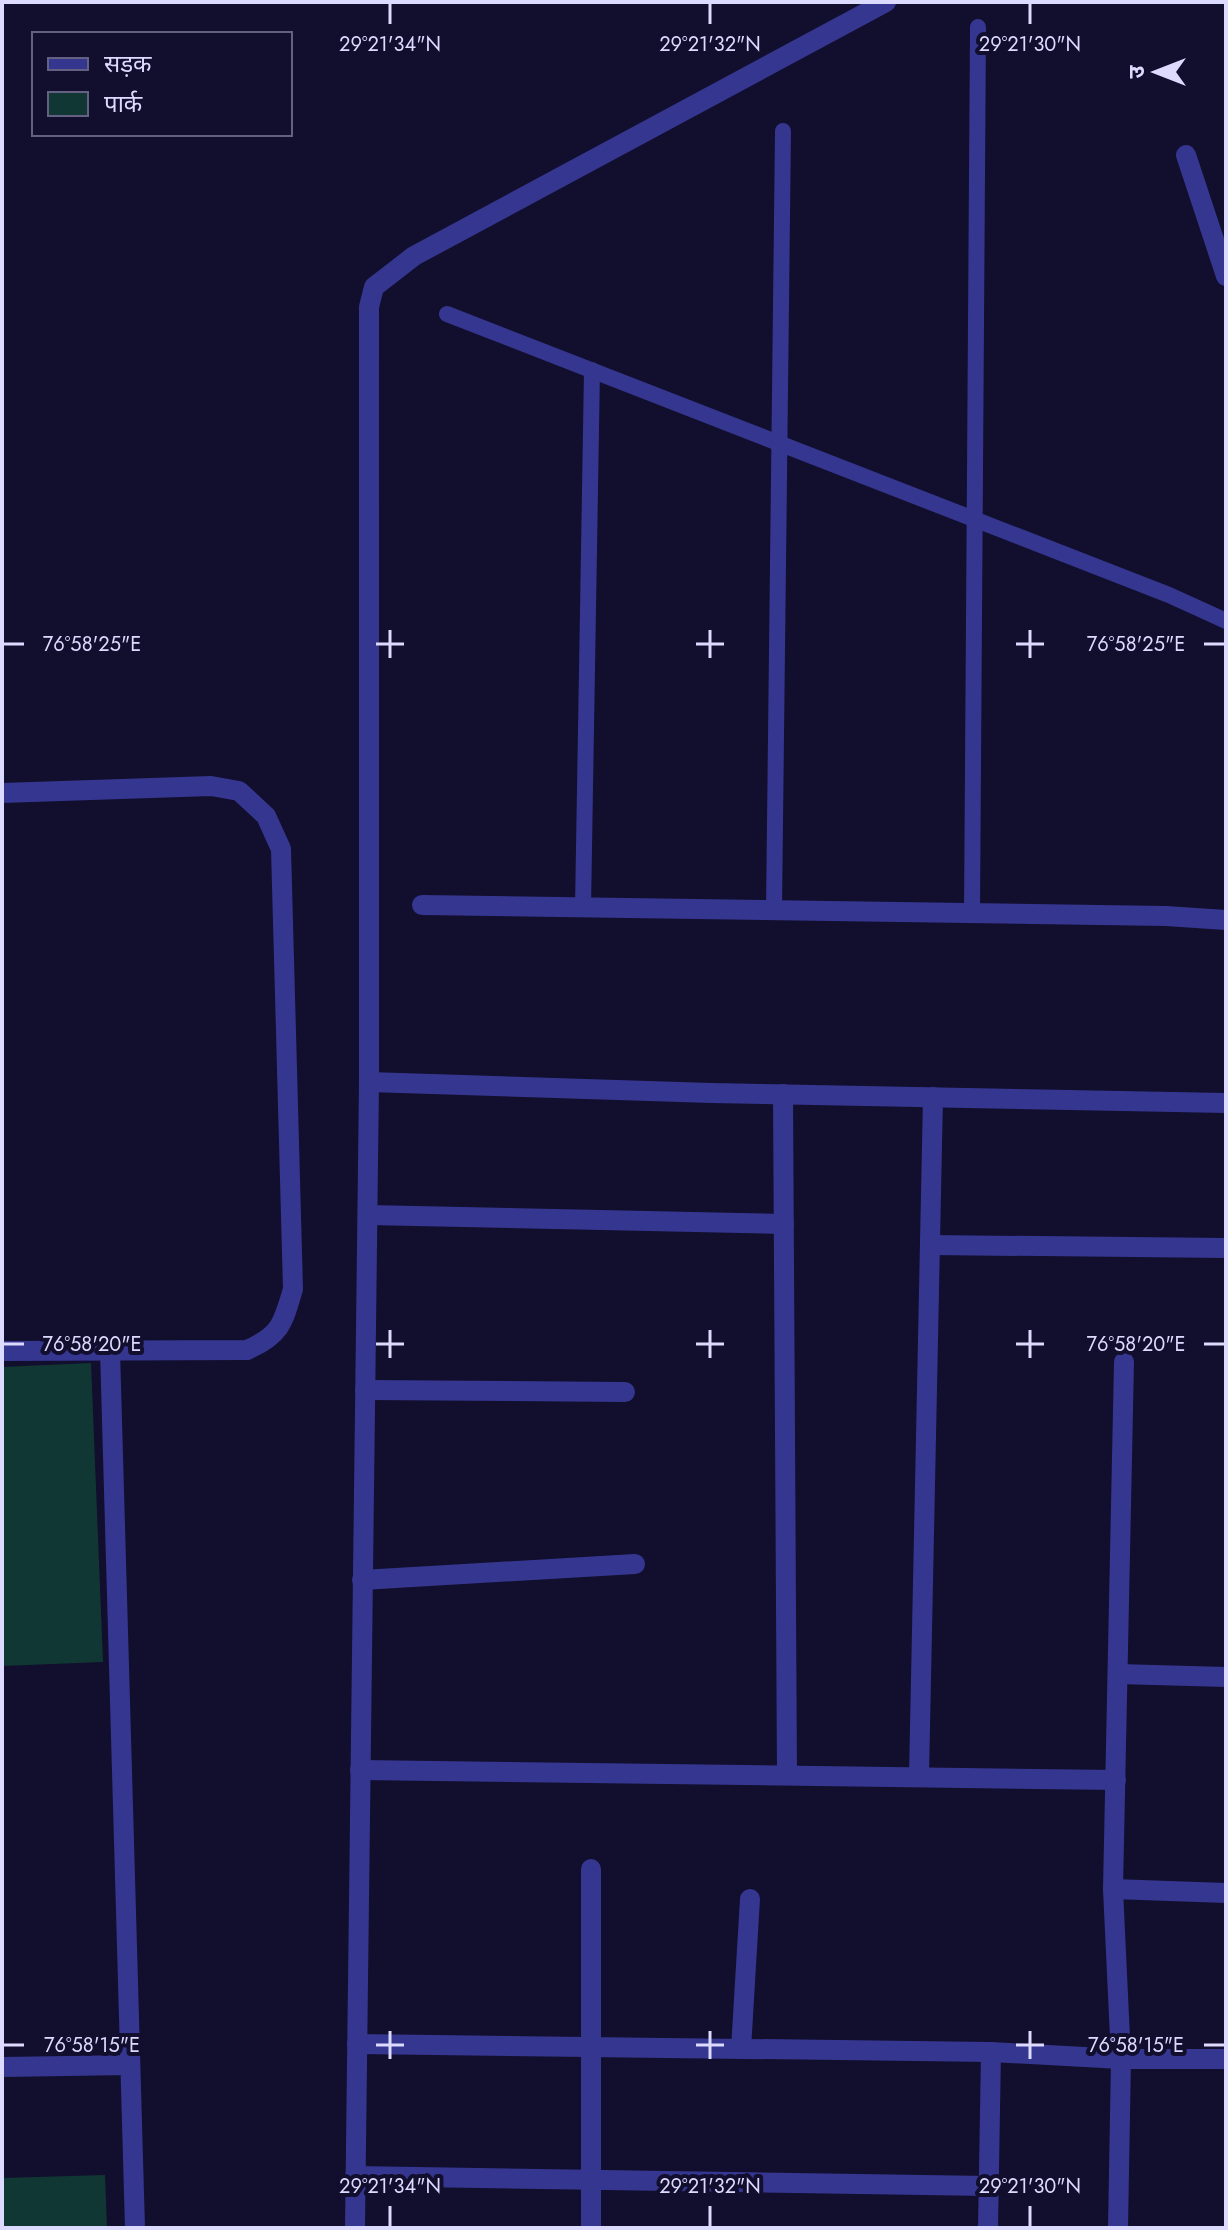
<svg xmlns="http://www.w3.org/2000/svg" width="1228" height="2230" font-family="Jost,'Noto Sans Devanagari',sans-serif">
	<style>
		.green { fill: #113734 }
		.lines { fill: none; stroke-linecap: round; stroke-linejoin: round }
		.lane { stroke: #353690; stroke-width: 16 }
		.street { stroke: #353690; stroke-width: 20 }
		.ticks { fill: none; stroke: #dcdaff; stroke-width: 3 }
		.ticks-label { font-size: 20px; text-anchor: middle; fill: #dcdaff; stroke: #120e2d; stroke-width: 8; stroke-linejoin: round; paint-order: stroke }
	</style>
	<rect width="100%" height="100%" fill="#120e2d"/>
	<!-- green -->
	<g class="green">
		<path d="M 91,1363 L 103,1662 L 2,1666 L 2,1367 Z"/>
		<path d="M 105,2175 L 107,2228 L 2,2228 L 2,2178 Z"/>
	</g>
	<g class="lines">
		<!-- lane -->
		<g class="lane">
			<path d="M 447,314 L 1169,595 L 1226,621"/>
			<path d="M 583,908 L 592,370"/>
			<path d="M 774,910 L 783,131"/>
			<path d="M 972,913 L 978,27"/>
		</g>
		<!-- street -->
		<g class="street">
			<path d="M 1186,155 L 1226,276"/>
			<path d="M 2,793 L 211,786 L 239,791 L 266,816 L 281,849 L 293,1289 C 283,1323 281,1335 247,1350 L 2,1351"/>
			<path d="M 422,905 L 1166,916 L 1226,920"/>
			<path d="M 369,1082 L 711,1093 L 1226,1103"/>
			<path d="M 783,1094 L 787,1775"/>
			<path d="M 368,1215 L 784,1224"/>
			<path d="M 930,1245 L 1226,1248"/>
			<path d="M 110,1350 L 135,2228"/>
			<path d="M 365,1390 L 625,1392"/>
			<path d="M 362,1580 L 635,1564"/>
			<path d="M 1118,1674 L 1226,1677"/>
			<path d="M 360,1770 L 1116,1780"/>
			<path d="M 919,1776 L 933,1097"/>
			<path d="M 1113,1889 L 1226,1893"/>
			<path d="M 357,2044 L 991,2052 L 1121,2059 L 1226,2059"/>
			<path d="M 741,2049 L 750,1899"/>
			<path d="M 2,2067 L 130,2065"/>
			<path d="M 355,2176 L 988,2186"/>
			<path d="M 355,2228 L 369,1082 L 369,307 L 374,287 L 414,256 L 886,2"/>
			<path d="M 591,2228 L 591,1869"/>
			<path d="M 988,2228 L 991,2052"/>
			<path d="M 1118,2228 L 1121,2059 L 1113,1889 L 1124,1362"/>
		</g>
	</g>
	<!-- ticks -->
	<path class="ticks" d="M 390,4 L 390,24M 710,4 L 710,24M 1030,4 L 1030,24M 390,630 L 390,658M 710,630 L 710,658M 1030,630 L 1030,658M 4,644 L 24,644M 376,644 L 404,644M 696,644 L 724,644M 1016,644 L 1044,644M 1204,644 L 1224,644M 390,1330 L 390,1358M 710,1330 L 710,1358M 1030,1330 L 1030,1358M 4,1344 L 24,1344M 376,1344 L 404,1344M 696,1344 L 724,1344M 1016,1344 L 1044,1344M 1204,1344 L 1224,1344M 390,2031 L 390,2059M 710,2031 L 710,2059M 1030,2031 L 1030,2059M 4,2045 L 24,2045M 376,2045 L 404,2045M 696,2045 L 724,2045M 1016,2045 L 1044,2045M 1204,2045 L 1224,2045M 390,2206 L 390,2226M 710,2206 L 710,2226M 1030,2206 L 1030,2226"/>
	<g class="ticks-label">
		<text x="390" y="51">29°21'34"N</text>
		<text x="710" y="51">29°21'32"N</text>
		<text x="1030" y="51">29°21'30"N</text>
		<text x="1136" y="651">76°58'25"E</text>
		<text x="92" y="651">76°58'25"E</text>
		<text x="92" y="1351">76°58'20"E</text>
		<text x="1136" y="1351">76°58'20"E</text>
		<text x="92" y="2052">76°58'15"E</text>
		<text x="1136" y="2052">76°58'15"E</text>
		<text x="390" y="2193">29°21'34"N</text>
		<text x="710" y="2193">29°21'32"N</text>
		<text x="1030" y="2193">29°21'30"N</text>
	</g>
	<!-- border -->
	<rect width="1228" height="2230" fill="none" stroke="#dcdaff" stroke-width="8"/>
	<!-- legend -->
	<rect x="32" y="32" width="260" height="104" fill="#120e2d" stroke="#636081" stroke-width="2"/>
	<rect x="48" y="58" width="40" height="12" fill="#353690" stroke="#636081" stroke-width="2"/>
	<text x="104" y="72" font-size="24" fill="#dcdaff">सड़क</text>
	<rect x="48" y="92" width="40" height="24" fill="#113734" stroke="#636081" stroke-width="2"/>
	<text x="104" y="112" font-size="24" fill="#dcdaff">पार्क</text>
	<!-- north arrow -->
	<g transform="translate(1156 72) rotate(270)" stroke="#120e2d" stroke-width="6" paint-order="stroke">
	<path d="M0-6L14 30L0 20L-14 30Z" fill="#dcdaff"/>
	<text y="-12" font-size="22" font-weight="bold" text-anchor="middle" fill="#dcdaff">उ</text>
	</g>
</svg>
